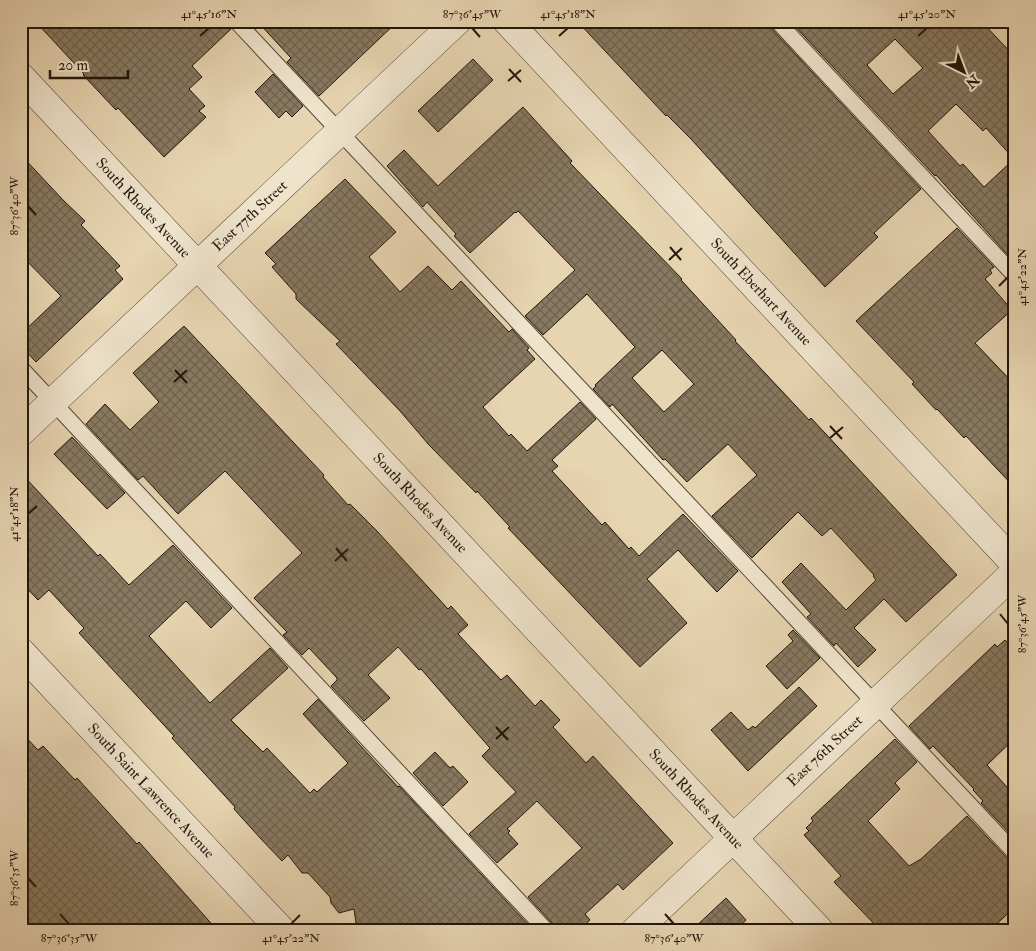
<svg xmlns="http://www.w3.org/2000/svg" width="1036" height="951" font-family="'IM FELL Double Pica',serif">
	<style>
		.building { fill: url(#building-cross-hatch); stroke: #21160b; fill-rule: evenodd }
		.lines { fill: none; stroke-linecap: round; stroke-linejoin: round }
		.service-casing { stroke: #524634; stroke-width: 17 }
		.minor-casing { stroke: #524634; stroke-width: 29 }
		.tertiary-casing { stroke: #524634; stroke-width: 29 }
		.service { stroke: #efe3cc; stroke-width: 15 }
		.minor { stroke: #efe3cc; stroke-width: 28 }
		.tertiary { stroke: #efe3cc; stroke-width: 28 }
		.ticks { fill: none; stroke: #21160b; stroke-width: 2 }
		.labels { text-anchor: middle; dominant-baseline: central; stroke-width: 4; stroke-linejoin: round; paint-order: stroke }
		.street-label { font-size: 15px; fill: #21160b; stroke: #efe3cc }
		.neatline { fill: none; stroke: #21160b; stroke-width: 2 }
		.ticks-label { font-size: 12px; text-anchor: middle; fill: #21160b }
	</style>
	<defs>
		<pattern id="building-cross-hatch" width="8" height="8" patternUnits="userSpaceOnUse" patternTransform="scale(1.25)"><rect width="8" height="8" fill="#887961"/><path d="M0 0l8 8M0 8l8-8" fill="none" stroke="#6f624e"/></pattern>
	</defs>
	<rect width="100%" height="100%" fill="#e7d4b1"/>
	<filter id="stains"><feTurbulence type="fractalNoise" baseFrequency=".004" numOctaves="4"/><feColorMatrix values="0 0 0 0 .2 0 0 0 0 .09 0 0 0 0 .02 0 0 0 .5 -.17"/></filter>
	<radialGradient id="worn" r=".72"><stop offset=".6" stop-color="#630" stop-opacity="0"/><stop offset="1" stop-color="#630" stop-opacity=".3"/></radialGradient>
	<!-- building -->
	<g class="building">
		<path d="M 35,21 L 227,21 L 231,29 L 192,66 L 202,77 L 189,89 L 205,106 L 199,111 L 206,117 L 164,157 L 118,108 L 116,110 L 83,75 L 84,74 Z"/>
		<path d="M 257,21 L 398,21 L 319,96 L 287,62 L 291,58 Z"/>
		<path d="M 577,21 L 768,21 L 770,27 L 921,189 L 874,233 L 878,237 L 825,287 L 691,139 L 667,115 L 666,116 Z"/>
		<path d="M 790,21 L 981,21 L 1015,57 L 1015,247 L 1007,254 L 936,175 L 935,176 ZM 895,39 L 923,68 L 893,94 L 867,65 ZM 956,104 L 983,131 L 986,128 L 1014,159 L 984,187 L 963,164 L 960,166 L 928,131 Z"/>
		<path d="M 473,59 L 493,80 L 438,132 L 418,111 Z"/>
		<path d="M 273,74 L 303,106 L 292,117 L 286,111 L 279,118 L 255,92 Z"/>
		<path d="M 523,107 L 572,161 L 570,163 L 682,279 L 681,280 L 736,340 L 735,341 L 809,420 L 811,418 L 957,575 L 906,622 L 884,599 L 854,628 L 876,650 L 858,667 L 836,643 L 834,646 L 807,617 L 811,614 L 782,582 L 801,563 L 846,610 L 876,580 L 873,576 L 874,575 L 831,528 L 822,536 L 798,512 L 752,558 L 712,516 L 757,475 L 728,444 L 687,482 L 665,459 L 663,460 L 612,404 L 610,407 L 593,389 L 596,386 L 595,385 L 635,347 L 587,294 L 543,335 L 525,316 L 575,270 L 518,211 L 516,213 L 515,212 L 470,253 L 454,236 L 456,234 L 427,202 L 423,207 L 387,166 L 404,150 L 438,186 ZM 662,350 L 694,384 L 664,412 L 632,378 Z"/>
		<path d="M 21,155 L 64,201 L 85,221 L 81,225 L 120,266 L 115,270 L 123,279 L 36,362 L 21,346 L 21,334 L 61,296 L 21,255 Z"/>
		<path d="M 345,179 L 396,232 L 369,257 L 400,292 L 428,266 L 452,290 L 461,281 L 509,332 L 512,329 L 529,348 L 527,350 L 535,359 L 483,407 L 509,436 L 511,434 L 527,451 L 580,402 L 596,419 L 552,460 L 558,466 L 552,471 L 602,525 L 605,522 L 629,549 L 631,547 L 639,556 L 683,514 L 738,571 L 717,592 L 678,550 L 647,579 L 687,623 L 640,667 L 508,528 L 510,527 L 477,491 L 476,493 L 429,445 L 400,411 L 336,344 L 340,341 L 296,299 L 296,294 L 272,267 L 276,264 L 265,253 Z"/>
		<path d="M 957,228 L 994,267 L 990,270 L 992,273 L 985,279 L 1012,310 L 975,343 L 1015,385 L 1015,488 L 966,436 L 964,438 L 937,409 L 936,410 L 912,384 L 914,382 L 856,321 Z"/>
		<path d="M 184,326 L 324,475 L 323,477 L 348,505 L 350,504 L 377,531 L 448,609 L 451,606 L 468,625 L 458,634 L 501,680 L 507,675 L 535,706 L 541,700 L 560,720 L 553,727 L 586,763 L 593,756 L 673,843 L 623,890 L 618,884 L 585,914 L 590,920 L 579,930 L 555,930 L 553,924 L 528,897 L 582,848 L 537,801 L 507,829 L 510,831 L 508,833 L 518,844 L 497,863 L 469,834 L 516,792 L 482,756 L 490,748 L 421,669 L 419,670 L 398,647 L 368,675 L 390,698 L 364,721 L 331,686 L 337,680 L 337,678 L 309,648 L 302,655 L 283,635 L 287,632 L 254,598 L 302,553 L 227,473 L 225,471 L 178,514 L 143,476 L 138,480 L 86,424 L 105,404 L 130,430 L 159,402 L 133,373 Z"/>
		<path d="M 72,437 L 125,493 L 107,509 L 54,454 Z"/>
		<path d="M 21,473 L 98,556 L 100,554 L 129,585 L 173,545 L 232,608 L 211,628 L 186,601 L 149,636 L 210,703 L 270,648 L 288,668 L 231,720 L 263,752 L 267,748 L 310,793 L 314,789 L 317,792 L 348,763 L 303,714 L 318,699 L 398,787 L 399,786 L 533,930 L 357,930 L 354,909 L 339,913 L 331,903 L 330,897 L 308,873 L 302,873 L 288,855 L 282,861 L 261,839 L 234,809 L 235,807 L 172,738 L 174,736 L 79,633 L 84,628 L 49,590 L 38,600 L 21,582 Z"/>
		<path d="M 793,630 L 820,658 L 787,689 L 766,666 L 793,641 L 788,635 Z"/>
		<path d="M 1005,640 L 1015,651 L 1015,738 L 987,765 L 1015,796 L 1015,839 L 981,803 L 983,801 L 973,790 L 974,789 L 933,746 L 930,749 L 909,726 L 995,644 L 997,647 Z"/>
		<path d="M 799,687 L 817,706 L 748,771 L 711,730 L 731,712 L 748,730 L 753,726 L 755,728 Z"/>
		<path d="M 21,732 L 38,750 L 43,746 L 75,780 L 77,778 L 137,844 L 139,842 L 217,930 L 31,930 L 21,919 Z"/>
		<path d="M 895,739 L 917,762 L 895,783 L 900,789 L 868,821 L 909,866 L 921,859 L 967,816 L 1008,859 L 1015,862 L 1015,907 L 990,930 L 880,930 L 834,882 L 841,876 L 804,835 L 809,831 L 806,828 L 813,821 L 811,818 Z"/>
		<path d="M 435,752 L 450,768 L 453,766 L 468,782 L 443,806 L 413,773 Z"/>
		<path d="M 726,898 L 746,920 L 737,930 L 692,930 Z"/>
	</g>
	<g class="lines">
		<defs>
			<g id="service">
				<path d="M 236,21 L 1015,853"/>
				<path d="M 777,21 L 1015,276"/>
				<path d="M 21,368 L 546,930"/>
			</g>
			<g id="minor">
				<path d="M 507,21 L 1015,564"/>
				<path d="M 21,77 L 819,930"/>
				<path d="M 21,432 L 457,21"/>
				<path d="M 21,652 L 281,930"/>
			</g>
			<path id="tertiary" d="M 636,930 L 1015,572"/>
		</defs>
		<!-- service casing -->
		<use href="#service" class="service-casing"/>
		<!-- minor casing -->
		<use href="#minor" class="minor-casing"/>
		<!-- tertiary casing -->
		<use href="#tertiary" class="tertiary-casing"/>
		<!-- service -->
		<use href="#service" class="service"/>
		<!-- minor -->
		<use href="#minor" class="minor"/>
		<!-- tertiary -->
		<use href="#tertiary" class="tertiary"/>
	</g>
	<!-- ticks -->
	<path class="ticks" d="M 472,28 L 480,37M 200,36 L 209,28M 559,36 L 568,28M 918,36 L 927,28M 509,69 L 521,82M 508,81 L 521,70M 28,206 L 36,215M 670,247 L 681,260M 669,260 L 682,248M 999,286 L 1008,277M 175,370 L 187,383M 174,382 L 187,370M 830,426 L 842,439M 830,438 L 843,427M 28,514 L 37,506M 336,548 L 347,561M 335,561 L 348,549M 1000,614 L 1008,624M 496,727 L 508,740M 496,739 L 509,727M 28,878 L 36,887M 60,914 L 69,924M 665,914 L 674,924M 291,924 L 300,915"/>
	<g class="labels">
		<!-- street labels -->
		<g class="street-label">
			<text transform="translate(143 208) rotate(47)">South Rhodes Avenue</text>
			<text transform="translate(250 216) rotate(-43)">East 77th Street</text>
			<text transform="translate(761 292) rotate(47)">South Eberhart Avenue</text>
			<text transform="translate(420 503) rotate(47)">South Rhodes Avenue</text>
			<text transform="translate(825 751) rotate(-43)">East 76th Street</text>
			<text transform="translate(151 791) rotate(47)">South Saint Lawrence Avenue</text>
			<text transform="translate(696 799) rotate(47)">South Rhodes Avenue</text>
		</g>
	</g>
	<!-- margin -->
	<rect width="1036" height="951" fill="none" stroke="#e7d4b1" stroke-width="55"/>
	<!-- north arrow -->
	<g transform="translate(964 72) rotate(138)" stroke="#efe3cc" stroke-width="4" paint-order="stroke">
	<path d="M0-4L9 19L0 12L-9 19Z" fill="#21160b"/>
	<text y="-8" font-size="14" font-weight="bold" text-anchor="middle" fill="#21160b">N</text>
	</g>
	<!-- scale -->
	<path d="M50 70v8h78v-8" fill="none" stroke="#21160b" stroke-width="2.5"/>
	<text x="58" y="70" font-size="15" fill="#21160b" stroke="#efe3cc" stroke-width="4" paint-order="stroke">20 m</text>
	<rect x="28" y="28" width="980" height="896" class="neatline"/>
	<g class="ticks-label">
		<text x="209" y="18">41°45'16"N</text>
		<text x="472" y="18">87°36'45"W</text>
		<text x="568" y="18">41°45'18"N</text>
		<text x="927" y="18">41°45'20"N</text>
		<text transform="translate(14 206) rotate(-90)" y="4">87°36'40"W</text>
		<text transform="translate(1022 277) rotate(-90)" y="4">41°45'22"N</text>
		<text transform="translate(14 514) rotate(-90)" y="4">41°45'18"N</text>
		<text transform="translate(1022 624) rotate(-90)" y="4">87°36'45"W</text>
		<text transform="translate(14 878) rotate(-90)" y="4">87°36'35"W</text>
		<text x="69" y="942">87°36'35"W</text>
		<text x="291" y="942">41°45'22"N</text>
		<text x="674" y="942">87°36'40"W</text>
	</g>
	<rect width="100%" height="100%" filter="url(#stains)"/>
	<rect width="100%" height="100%" fill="url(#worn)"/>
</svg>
